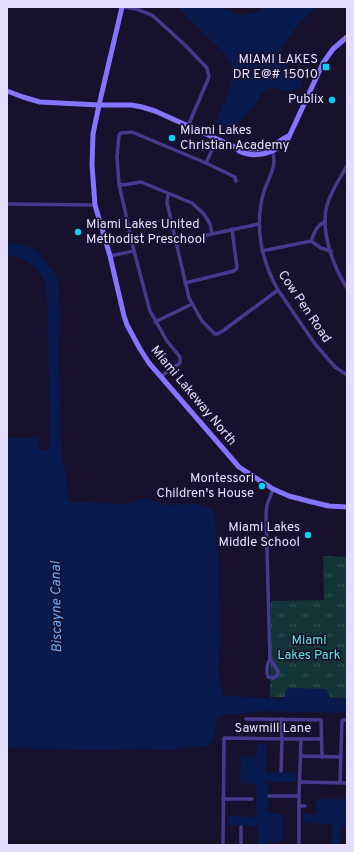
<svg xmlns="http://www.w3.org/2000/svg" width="354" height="852" font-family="Overpass,sans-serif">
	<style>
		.park { fill: url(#park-tufts) }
		.water { fill: #091b4e }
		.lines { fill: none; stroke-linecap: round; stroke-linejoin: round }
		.street { stroke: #453a8e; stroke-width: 3.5 }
		.secondary { stroke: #8574ff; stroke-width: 5 }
		.poi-dot { fill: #09cfff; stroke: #18112d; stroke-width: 1.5 }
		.labels { text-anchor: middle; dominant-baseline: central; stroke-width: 3.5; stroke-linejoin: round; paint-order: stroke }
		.poi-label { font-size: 13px; fill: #e4ddff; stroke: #18112d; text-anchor: end }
		.street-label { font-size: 13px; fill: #e4ddff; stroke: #18112d }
		.park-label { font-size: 13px; fill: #62e5d1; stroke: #18112d }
		.water-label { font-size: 14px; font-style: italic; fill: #6bacff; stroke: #18112d }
	</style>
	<defs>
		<pattern id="park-tufts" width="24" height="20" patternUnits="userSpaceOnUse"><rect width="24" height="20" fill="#133537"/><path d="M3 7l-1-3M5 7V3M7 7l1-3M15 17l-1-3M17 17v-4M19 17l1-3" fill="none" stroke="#355255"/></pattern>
	</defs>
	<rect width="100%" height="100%" fill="#18112d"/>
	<!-- park -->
	<path class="park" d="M 323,556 L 347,557 L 347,698 L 270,697 L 271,601 L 324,600 Z"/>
	<!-- water -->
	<g class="water">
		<path d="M 177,7 L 222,7 L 232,12 L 240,15 L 247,15 L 255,13 L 265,7 L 316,7 C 307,15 280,43 281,55 C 281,69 308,73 301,85 C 292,100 272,80 262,93 C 259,97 257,102 254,106 C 251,110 247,113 244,117 C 240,121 238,129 232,130 C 227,132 220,126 216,123 L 216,121 L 224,103 L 231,84 L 232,74 L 231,65 L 224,52 Z"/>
		<path d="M 7,243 L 25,245 L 35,250 L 39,253 L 57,277 L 58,284 L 60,316 L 59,353 L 61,450 C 62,460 65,469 67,479 C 68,486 67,494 69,501 L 71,502 L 124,504 L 131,503 L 141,499 L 150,499 L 161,504 L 170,505 L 194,504 L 203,505 L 211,509 L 215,516 L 216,545 L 219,563 L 220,644 L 218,667 L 219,680 L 224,696 L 284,699 L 285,697 L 286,690 L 290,688 L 326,689 L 331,699 L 347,699 L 347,713 L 266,711 L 224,715 L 218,718 L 216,721 L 215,734 L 212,742 L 208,745 L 201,747 L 188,747 L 169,750 L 159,750 L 149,749 L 93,750 L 7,748 L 7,461 L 8,460 L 8,440 L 11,438 L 38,438 C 39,446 37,451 48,450 L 50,441 L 47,291 C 44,271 27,257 7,255 Z"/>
		<path d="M 257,743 L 266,744 L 266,772 L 296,773 L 296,782 L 268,782 L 268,814 L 283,814 L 283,841 L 267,842 L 267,845 L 258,845 L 258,826 L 228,825 L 227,816 L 256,817 L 256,784 L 240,783 L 241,756 L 256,757 Z"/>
		<path d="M 316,799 L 345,799 L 345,815 L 347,815 L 347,826 L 341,826 L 340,845 L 332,845 L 332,824 L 304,823 L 304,814 L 316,814 Z"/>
	</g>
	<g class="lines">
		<!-- street -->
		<g class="street">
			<path d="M 123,7 L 136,9 L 152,15 L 184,44 L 207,68 L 209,77 L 188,126"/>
			<path d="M 272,150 C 278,165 269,177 264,191 C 254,225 261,260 278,290 L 315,344 L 335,367 L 347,375"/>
			<path d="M 206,163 L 217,139"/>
			<path d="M 347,166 C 340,178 331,191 327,205 C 320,231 333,266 347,288"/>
			<path d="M 119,184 L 123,185 L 141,182 L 192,203 L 204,214 L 210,224 L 212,234"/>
			<path d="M 168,194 L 167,203 L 189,298 L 202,321 L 215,334 L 217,334 L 224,330 L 278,290"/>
			<path d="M 7,204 L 95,205"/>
			<path d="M 311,241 C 314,233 317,225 325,222"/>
			<path d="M 176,242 L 212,234 L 259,224"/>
			<path d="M 262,251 L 311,241 L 321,248 L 331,251"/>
			<path d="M 110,256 L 134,251"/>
			<path d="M 185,283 L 234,271 L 237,268 L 232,229"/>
			<path d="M 155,322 L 192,304"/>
			<path d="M 161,377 L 168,371 L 180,363 L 180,357 L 167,341 L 150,311 L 134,251 L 119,184 L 117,157 L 119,135 L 121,133 L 132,132 L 206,163 L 235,177 L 236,181"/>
			<path d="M 270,659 L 278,671 L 278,675 L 273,678 L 268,677 C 266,672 267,663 270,659 L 266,514 L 267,505 L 273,489"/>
			<path d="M 246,719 L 321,720 L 322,757"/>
			<path d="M 281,719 L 282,738 L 281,771"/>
			<path d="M 301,756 L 341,757"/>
			<path d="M 300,782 L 347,783"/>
			<path d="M 340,783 L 342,720 L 347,720"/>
			<path d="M 269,796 L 299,796"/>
			<path d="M 223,799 L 252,799"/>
			<path d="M 299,806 L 305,806"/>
			<path d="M 223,845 L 224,738 L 294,739 L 321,739"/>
			<path d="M 241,845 L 241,827"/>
			<path d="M 299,845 L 299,796 L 301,739"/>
		</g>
		<!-- secondary -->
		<g class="secondary">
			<path d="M 122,7 L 99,105 L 93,134 L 92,165 L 95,205 L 110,256 L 124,316 L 127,325 L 140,349 L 149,363 L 239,467 L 273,489 L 289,496 L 308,501 L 329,506 L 347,507"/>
			<path d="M 7,91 L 23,97 L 40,102 L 99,105 L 131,105 L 142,107 L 155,111 L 237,148 L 239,151 C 256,159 276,153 288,139 L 323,63 L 333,49 L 347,37"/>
			<path d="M 237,148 C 242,146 248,148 253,149 C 258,149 264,148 269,147 C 277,145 282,138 289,136"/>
		</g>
	</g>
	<!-- markers -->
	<g class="poi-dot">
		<rect x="322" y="63" width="8" height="8" rx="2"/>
		<circle cx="332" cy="100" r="4"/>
		<circle cx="172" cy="138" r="4"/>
		<circle cx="78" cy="232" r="4"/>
		<circle cx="262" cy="486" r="4"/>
		<circle cx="308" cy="535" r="4"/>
	</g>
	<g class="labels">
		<!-- poi labels -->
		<g class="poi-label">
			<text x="318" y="60">MIAMI LAKES<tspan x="318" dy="15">DR E@# 15010</tspan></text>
			<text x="324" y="100">Publix</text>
			<text x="180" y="131" text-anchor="start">Miami Lakes<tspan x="180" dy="15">Christian Academy</tspan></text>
			<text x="86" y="225" text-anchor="start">Miami Lakes United<tspan x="86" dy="15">Methodist Preschool</tspan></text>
			<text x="254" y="479">Montessori<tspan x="254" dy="15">Children's House</tspan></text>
			<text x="300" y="528">Miami Lakes<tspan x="300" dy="15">Middle School</tspan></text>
		</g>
		<!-- street labels -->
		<g class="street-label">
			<text transform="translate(304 307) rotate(56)">Cow Pen Road</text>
			<text transform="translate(193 396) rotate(50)">Miami Lakeway North</text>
			<text x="273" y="729">Sawmill Lane</text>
		</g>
		<!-- park labels -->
		<g class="park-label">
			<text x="309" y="641">Miami<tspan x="309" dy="15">Lakes Park</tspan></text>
		</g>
		<!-- water labels -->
		<g class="water-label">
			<text transform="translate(57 607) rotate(-91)">Biscayne Canal</text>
		</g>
	</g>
	<!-- border -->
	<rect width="354" height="852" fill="none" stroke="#e4ddff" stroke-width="16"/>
</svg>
